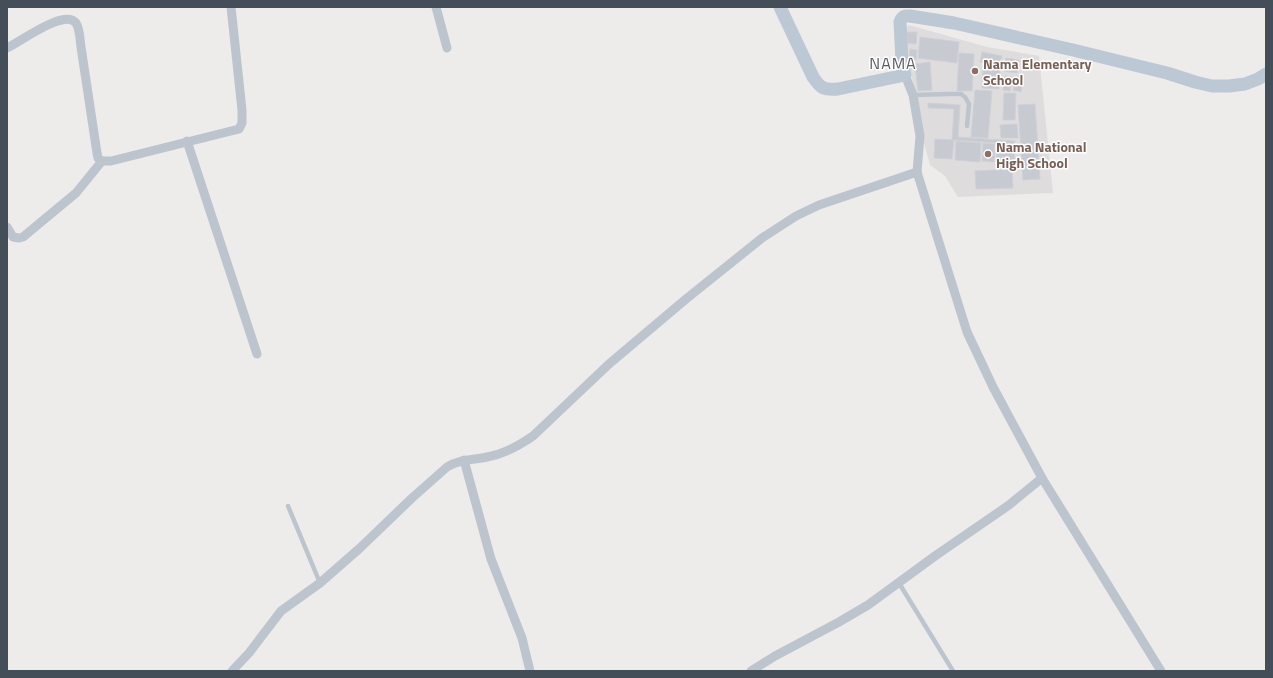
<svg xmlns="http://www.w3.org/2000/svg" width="1273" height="678" font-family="'Titillium Web',sans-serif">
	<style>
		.education { fill: #dfdcdd }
		.building { fill: #c8cad1; stroke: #cfd1d7 }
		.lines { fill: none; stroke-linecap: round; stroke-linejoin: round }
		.lane { stroke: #bcc5ce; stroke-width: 4.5 }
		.street { stroke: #bcc5ce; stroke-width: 9 }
		.secondary { stroke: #bdc8d5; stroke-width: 13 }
		.education-dot { fill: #8d6e63; stroke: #fff; stroke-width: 1.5 }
		.labels { text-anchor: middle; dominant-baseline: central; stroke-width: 3; stroke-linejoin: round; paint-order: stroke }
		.education-label { font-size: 14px; font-weight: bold; fill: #785e54; stroke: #fff; text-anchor: start }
		.quarter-label { font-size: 16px; letter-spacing: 1px; fill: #585c60; stroke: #fff }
	</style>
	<rect width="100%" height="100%" fill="#eeebeb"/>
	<!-- education -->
	<path class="education" d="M 909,25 L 987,47 L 1039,56 L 1053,193 L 958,197 L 945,176 L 930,165 L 924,143 L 918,101 L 907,59 L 905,30 Z"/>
	<!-- building -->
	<g class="building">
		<path d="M 907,32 L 917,32 L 916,44 L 907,43 Z"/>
		<path d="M 920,37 L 959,42 L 957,63 L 918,58 Z"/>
		<path d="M 910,49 L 917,50 L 916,60 L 909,60 Z"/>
		<path d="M 982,52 L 1002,56 L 999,67 L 980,62 Z"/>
		<path d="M 959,53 L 974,54 L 972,91 L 957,91 Z"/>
		<path d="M 1006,58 L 1019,60 L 1017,73 L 1004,71 Z"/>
		<path d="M 930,62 L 932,90 L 918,91 L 915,64 Z"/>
		<path d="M 983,69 L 1000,69 L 999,89 L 982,88 Z"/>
		<path d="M 1005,76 L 1012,77 L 1010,91 L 1003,90 Z"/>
		<path d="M 1016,76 L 1024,78 L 1021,92 L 1013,90 Z"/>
		<path d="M 975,90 L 992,91 L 988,138 L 971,137 Z"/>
		<path d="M 1004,93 L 1016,93 L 1015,120 L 1003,120 Z"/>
		<path d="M 928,103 L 960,105 L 958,137 L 1015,141 L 1015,144 L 952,140 L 954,109 L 928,108 Z"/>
		<path d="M 1035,104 L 1040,179 L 1023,180 L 1018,105 Z"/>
		<path d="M 1017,124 L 1018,138 L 1001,138 L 1000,125 Z"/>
		<path d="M 935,139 L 954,140 L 952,159 L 934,158 Z"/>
		<path d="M 956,141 L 981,143 L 980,162 L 955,160 Z"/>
		<path d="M 983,143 L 995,144 L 994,162 L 982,161 Z"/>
		<path d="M 997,145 L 1015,146 L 1014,163 L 996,162 Z"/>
		<path d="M 1012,169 L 1013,188 L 976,189 L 975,171 Z"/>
	</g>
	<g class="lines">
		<!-- lane -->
		<g class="lane">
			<path d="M 913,95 L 948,94 L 961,94 L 965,97 L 969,104 L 967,126"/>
			<path d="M 288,506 L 320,583"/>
			<path d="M 899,583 L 953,671"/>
		</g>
		<!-- street -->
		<g class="street">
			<path d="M 436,7 L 447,48"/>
			<path d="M 7,48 C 20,42 65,8 76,23 C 80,29 80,40 81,47 L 97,153 L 98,158 L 102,161 L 111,161 L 239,129 L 242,123 L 242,110 L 231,7"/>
			<path d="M 905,75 L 913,95 L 920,136 L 917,172 L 967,332 L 993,387 L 1042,478 L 1161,671"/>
			<path d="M 187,141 L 257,354"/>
			<path d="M 7,227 L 13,237 L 19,238 L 23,237 L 76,193 L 102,161"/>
			<path d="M 464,460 L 491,559 L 522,638 L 530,671"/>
			<path d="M 232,671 L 249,653 L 281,611 L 320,583 L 360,548 L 412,498 L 447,467 C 460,459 473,460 487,457 C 504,454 520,445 533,436 L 609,364 L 686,299 L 762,238 L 796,216 L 819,205 L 917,172"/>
			<path d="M 751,671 L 775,656 L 839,622 L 868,605 L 935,556 L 1009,505 L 1042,478"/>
		</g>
		<!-- secondary -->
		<path class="secondary" d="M 780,7 L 813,77 C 821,89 824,90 838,89 L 905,75 L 902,61 L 900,22 C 902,16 904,16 910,16 L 954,23 L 1073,50 L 1167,73 L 1195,82 L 1212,86 L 1229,86 L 1245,84 L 1258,79 L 1266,74"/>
	</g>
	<!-- markers -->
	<g class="education-dot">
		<circle cx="975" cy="71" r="4"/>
		<circle cx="988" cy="154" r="4"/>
	</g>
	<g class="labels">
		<!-- education labels -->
		<g class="education-label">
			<text x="983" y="63">Nama Elementary<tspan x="983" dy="16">School</tspan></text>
			<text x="996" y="146">Nama National<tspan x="996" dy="16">High School</tspan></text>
		</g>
		<!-- quarter labels -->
		<g class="quarter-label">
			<text x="893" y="63">NAMA</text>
		</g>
	</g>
	<!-- border -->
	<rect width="1273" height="678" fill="none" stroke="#444e59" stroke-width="16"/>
</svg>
